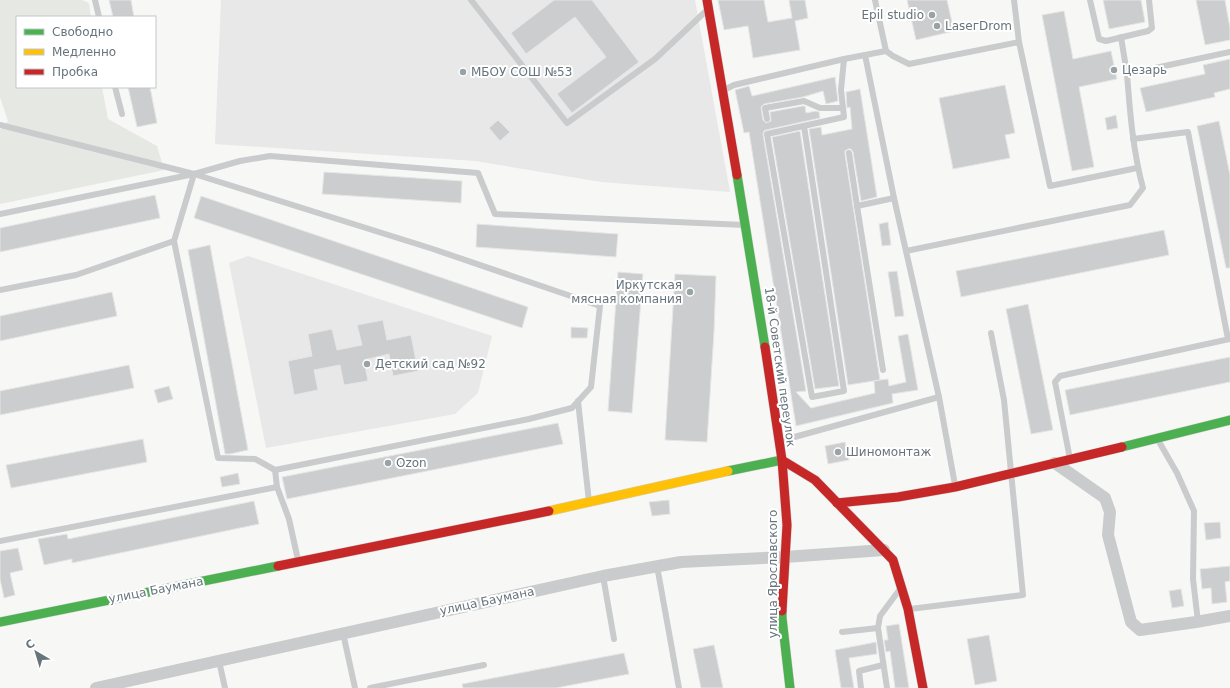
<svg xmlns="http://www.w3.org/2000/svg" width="1230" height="688" font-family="'DejaVu Sans',sans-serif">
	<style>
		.built { fill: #e7e8e7 }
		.green { fill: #e6e8e4 }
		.building { fill: #cccdce; stroke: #e6e6e6 }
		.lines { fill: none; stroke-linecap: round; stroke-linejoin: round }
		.fast-casing { stroke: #d3d3d3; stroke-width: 10 }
		.slow-casing { stroke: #d3d3d3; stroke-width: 10 }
		.jam-casing { stroke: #d3d3d3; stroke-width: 10 }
		.lane { stroke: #c9cbcc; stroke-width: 6 }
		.street { stroke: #c9cbcc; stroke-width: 12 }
		.fast { stroke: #4caf50; stroke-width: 9 }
		.slow { stroke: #ffc107; stroke-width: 9 }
		.jam { stroke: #c62828; stroke-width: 9 }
		.poi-dot { fill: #99a2a7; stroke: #fff; stroke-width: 1.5 }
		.labels { text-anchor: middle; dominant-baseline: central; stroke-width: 4; stroke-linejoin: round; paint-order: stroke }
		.poi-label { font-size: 12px; fill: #66747c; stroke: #fff; text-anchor: start }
		.street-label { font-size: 12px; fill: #66747c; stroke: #fff }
	</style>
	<rect width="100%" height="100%" fill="#f7f7f6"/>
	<!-- built -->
	<g class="built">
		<path d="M 221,0 L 695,0 L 730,192 L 601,182 L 476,161 L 215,144 Z"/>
		<path d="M 248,256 L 492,336 L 478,393 L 455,414 L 266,448 L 229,263 Z"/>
	</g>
	<!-- green -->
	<path class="green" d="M 0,0 L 82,0 L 89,3 L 91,17 L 17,17 L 17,87 L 102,87 L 108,119 L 157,146 L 164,170 L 0,204 L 0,130 L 8,121 L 0,97 Z"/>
	<!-- building -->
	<g class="building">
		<path d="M 109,0 L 131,0 L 134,17 L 113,17 Z"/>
		<path d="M 554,0 L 592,0 L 639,62 L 572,113 L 557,94 L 606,57 L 575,17 L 526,54 L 511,33 Z"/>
		<path d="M 718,0 L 764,0 L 768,22 L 792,18 L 789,0 L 805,0 L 808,18 L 795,21 L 800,50 L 753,58 L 748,26 L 724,30 Z"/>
		<path d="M 907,0 L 947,0 L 954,31 L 916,40 Z"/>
		<path d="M 1103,0 L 1141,0 L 1145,22 L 1109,29 Z"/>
		<path d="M 1196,0 L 1225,0 L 1230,28 L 1230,40 L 1205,45 Z"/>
		<path d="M 1064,11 L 1073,59 L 1111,51 L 1117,79 L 1079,87 L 1094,167 L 1072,171 L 1042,15 Z"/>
		<path d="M 1230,59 L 1230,89 L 1214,93 L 1215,97 L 1146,112 L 1140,88 L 1205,74 L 1203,65 Z"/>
		<path d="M 835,77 L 838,101 L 826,104 L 823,91 L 803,97 L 764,104 L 761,107 L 763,120 L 766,123 L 771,121 L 770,112 L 803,106 L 805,106 L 806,113 L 816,111 L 819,112 L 820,118 L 766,130 L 764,131 L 763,134 L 806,391 L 796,392 L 811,408 L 875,393 L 874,381 L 880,380 L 848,385 L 809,129 L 821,127 L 822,135 L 852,129 L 850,107 L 847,108 L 846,92 L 860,89 L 877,197 L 861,201 L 853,152 L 851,149 L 848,149 L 845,151 L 845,154 L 880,380 L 888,379 L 889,386 L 906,382 L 898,336 L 908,334 L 918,390 L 892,394 L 893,403 L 796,426 L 749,132 L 744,133 L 735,90 L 749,86 L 752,96 Z"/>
		<path d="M 1005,85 L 1015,133 L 1005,135 L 1010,158 L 953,169 L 939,98 Z"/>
		<path d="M 128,87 L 150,87 L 157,123 L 137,127 Z"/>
		<path d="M 1116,115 L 1118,128 L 1107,130 L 1105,118 Z"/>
		<path d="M 498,120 L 510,132 L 500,141 L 489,128 Z"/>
		<path d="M 1219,121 L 1230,175 L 1230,268 L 1226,268 L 1197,126 Z"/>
		<path d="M 800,131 L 839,386 L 815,389 L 772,137 Z"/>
		<path d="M 324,172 L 462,181 L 461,203 L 322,194 Z"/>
		<path d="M 155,195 L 160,218 L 0,252 L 0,228 Z"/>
		<path d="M 201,196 L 528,307 L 522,328 L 194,218 Z"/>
		<path d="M 888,222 L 891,245 L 882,246 L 879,224 Z"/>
		<path d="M 477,224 L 618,234 L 616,257 L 476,247 Z"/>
		<path d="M 1164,230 L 1169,255 L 961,297 L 956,271 Z"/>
		<path d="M 210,245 L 248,450 L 230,454 L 225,454 L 188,250 Z"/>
		<path d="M 897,271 L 904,316 L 895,317 L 888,272 Z"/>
		<path d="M 618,272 L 643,274 L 632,413 L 608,411 Z"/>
		<path d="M 675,274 L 716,276 L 714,332 L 707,442 L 665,440 Z"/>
		<path d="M 112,292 L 117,316 L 0,341 L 0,316 Z"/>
		<path d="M 1028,304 L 1053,430 L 1031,434 L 1006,309 Z"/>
		<path d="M 383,320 L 387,340 L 411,335 L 418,371 L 393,376 L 389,354 L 364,360 L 368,381 L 344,385 L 340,365 L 314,370 L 318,390 L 294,395 L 288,361 L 312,356 L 308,334 L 332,329 L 337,350 L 362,345 L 357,325 Z"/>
		<path d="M 571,327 L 588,328 L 587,338 L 571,338 Z"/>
		<path d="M 1230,357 L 1230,382 L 1070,415 L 1065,390 Z"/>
		<path d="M 129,365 L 134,388 L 0,415 L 0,391 Z"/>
		<path d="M 169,386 L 173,399 L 158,403 L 154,390 Z"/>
		<path d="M 558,423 L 563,444 L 287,499 L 282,477 Z"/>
		<path d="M 143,439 L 147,462 L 11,488 L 6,465 Z"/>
		<path d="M 845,442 L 849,460 L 828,464 L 825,446 Z"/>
		<path d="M 238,473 L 240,484 L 222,487 L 220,477 Z"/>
		<path d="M 669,500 L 670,514 L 652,516 L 649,502 Z"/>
		<path d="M 254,501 L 259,524 L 72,563 L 72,559 L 44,565 L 38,539 L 67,534 L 68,539 Z"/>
		<path d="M 1220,522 L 1221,538 L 1206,540 L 1204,523 Z"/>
		<path d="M 18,548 L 23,570 L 10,573 L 15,595 L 4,598 L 0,579 L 0,551 Z"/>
		<path d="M 1230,566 L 1230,581 L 1225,582 L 1227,602 L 1212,604 L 1211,588 L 1202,589 L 1200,569 Z"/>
		<path d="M 1181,589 L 1184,606 L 1172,608 L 1169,591 Z"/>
		<path d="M 899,624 L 909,688 L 895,688 L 890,651 L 886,652 L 884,640 L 888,640 L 886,626 Z"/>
		<path d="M 989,635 L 997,681 L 975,685 L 967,639 Z"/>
		<path d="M 876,642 L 877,654 L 849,658 L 854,688 L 841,688 L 835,650 Z"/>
		<path d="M 714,645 L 723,688 L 701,688 L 693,649 Z"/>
		<path d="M 624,653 L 629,674 L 556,688 L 463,688 L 462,684 Z"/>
	</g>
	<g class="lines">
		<defs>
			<g id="fast">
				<path d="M 737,175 L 765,347"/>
				<path d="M 1122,447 L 1230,420"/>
				<path d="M 728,471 L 782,460"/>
				<path d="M 782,611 L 782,618 L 790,688"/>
				<path d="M 0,622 L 278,566"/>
			</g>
			<path id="slow" d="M 549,511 L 728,471"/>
			<g id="jam">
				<path d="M 707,0 L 737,175"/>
				<path d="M 765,347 L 782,460 L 787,525 L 782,611"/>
				<path d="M 782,460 L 815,480 L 893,560 L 908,609 L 923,688"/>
				<path d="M 837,503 L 898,497 L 955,487 L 1122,447"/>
				<path d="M 278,566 L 549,511"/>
			</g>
		</defs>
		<!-- fast casing -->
		<use href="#fast" class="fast-casing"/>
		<!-- slow casing -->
		<use href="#slow" class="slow-casing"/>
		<!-- jam casing -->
		<use href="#jam" class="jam-casing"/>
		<!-- lane -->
		<g class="lane">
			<path d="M 95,0 L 99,17"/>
			<path d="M 471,0 L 567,123 L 655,59 L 706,11"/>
			<path d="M 875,0 L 886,51 L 893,56 L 909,64 L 1019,42 L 1050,186 L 1137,168"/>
			<path d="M 1014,0 L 1019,42"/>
			<path d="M 1090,0 L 1099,39 L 1106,41 L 1148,31 L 1152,28 L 1149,0"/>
			<path d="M 1121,37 L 1127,74"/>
			<path d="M 865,55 L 894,198 L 939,397 L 955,485"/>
			<path d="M 115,87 L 122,114"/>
			<path d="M 724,90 L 734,85 L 844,59 L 886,51"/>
			<path d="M 767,119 L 765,108 L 804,101 L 820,108 L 842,108"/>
			<path d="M 0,125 L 194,174 L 433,249 L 600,306 L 591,387 L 572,408 L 529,419 L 275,470"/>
			<path d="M 804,126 L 844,391 L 812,397 L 767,134 L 844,117 L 841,90 L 844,59"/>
			<path d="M 1133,139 L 1188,132 L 1228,339"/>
			<path d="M 849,153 L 857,206"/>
			<path d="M 194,174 L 174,241 L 218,458 L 255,459 L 275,470 L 277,487 L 289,519 L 298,560"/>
			<path d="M 0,214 L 194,174 L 240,161 L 270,156 L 478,173 L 495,214 L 744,225"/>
			<path d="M 906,251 L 1130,205 L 1143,188 C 1133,151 1130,113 1127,74 L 1230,52"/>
			<path d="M 0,290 L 76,275 L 174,241"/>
			<path d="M 883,370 L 857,206 L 894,198"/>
			<path d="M 578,401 L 589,502"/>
			<path d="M 1158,440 L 1177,473 L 1194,511 L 1193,579 L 1198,622"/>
			<path d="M 780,441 L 939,397"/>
			<path d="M 1070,459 L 1055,382 L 1060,376 L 1230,339"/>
			<path d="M 0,541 L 277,487"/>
			<path d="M 657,566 L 679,688"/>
			<path d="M 603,576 L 614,639"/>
			<path d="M 910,609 L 1023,595 L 1004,400 L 991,333"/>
			<path d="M 842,632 L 878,628"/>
			<path d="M 343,633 L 355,688"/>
			<path d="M 219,661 L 225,688"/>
			<path d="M 370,688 L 484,665"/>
			<path d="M 861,688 L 859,671 L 883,665"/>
			<path d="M 887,688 L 878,628 L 880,616 L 900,589"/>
		</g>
		<!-- street -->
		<g class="street">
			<path d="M 1055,463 L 1105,498 L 1110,512 L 1108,535 L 1131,622 L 1140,630 L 1196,622 L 1230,616"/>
			<path d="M 96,688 L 603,576 L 681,562 L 785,557 L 884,550"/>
		</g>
		<!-- fast -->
		<use href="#fast" class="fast"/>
		<!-- slow -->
		<use href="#slow" class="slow"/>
		<!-- jam -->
		<use href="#jam" class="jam"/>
	</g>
	<!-- markers -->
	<g class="poi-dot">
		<circle cx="932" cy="15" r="4"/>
		<circle cx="937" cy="26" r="4"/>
		<circle cx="1114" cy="70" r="4"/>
		<circle cx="463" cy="72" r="4"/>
		<circle cx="690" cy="292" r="4"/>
		<circle cx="367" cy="364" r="4"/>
		<circle cx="838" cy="452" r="4"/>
		<circle cx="388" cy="463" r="4"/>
	</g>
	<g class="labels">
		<!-- poi labels -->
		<g class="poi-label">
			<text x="924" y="15" text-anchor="end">Epil studio</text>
			<text x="945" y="26">LaseгDrom</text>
			<text x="1122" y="70">Цезарь</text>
			<text x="471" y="72">МБОУ СОШ №53</text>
			<text x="682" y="285" text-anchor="end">Иркутская<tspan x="682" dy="14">мясная компания</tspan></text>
			<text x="375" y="364">Детский сад №92</text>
			<text x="846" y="452">Шиномонтаж</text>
			<text x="396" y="463">Ozon</text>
		</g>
		<!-- street labels -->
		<g class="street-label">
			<text transform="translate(780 367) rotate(82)">18-й Советский переулок</text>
			<text transform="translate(773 574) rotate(-90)">улица Ярославского</text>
			<text transform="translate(156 590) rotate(-11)">улица Баумана</text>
			<text transform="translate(487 601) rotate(-12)">улица Баумана</text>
		</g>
	</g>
	<!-- legend -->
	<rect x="16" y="16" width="140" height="72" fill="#ffffff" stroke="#c2c7cb"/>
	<rect x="24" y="29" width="20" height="6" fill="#4caf50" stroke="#c2c7cb"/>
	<text x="52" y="36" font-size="12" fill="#66747c">Свободно</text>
	<rect x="24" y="49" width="20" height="6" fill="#ffc107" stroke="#c2c7cb"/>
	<text x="52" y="56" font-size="12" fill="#66747c">Медленно</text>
	<rect x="24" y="69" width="20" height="6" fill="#c62828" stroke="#c2c7cb"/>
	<text x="52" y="76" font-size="12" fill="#66747c">Пробка</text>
	<!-- north arrow -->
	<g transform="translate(36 652) rotate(322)" stroke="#ffffff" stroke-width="3" paint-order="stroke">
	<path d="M0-3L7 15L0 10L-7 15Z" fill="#66747c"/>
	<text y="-6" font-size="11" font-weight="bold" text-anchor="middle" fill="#66747c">С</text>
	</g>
</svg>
